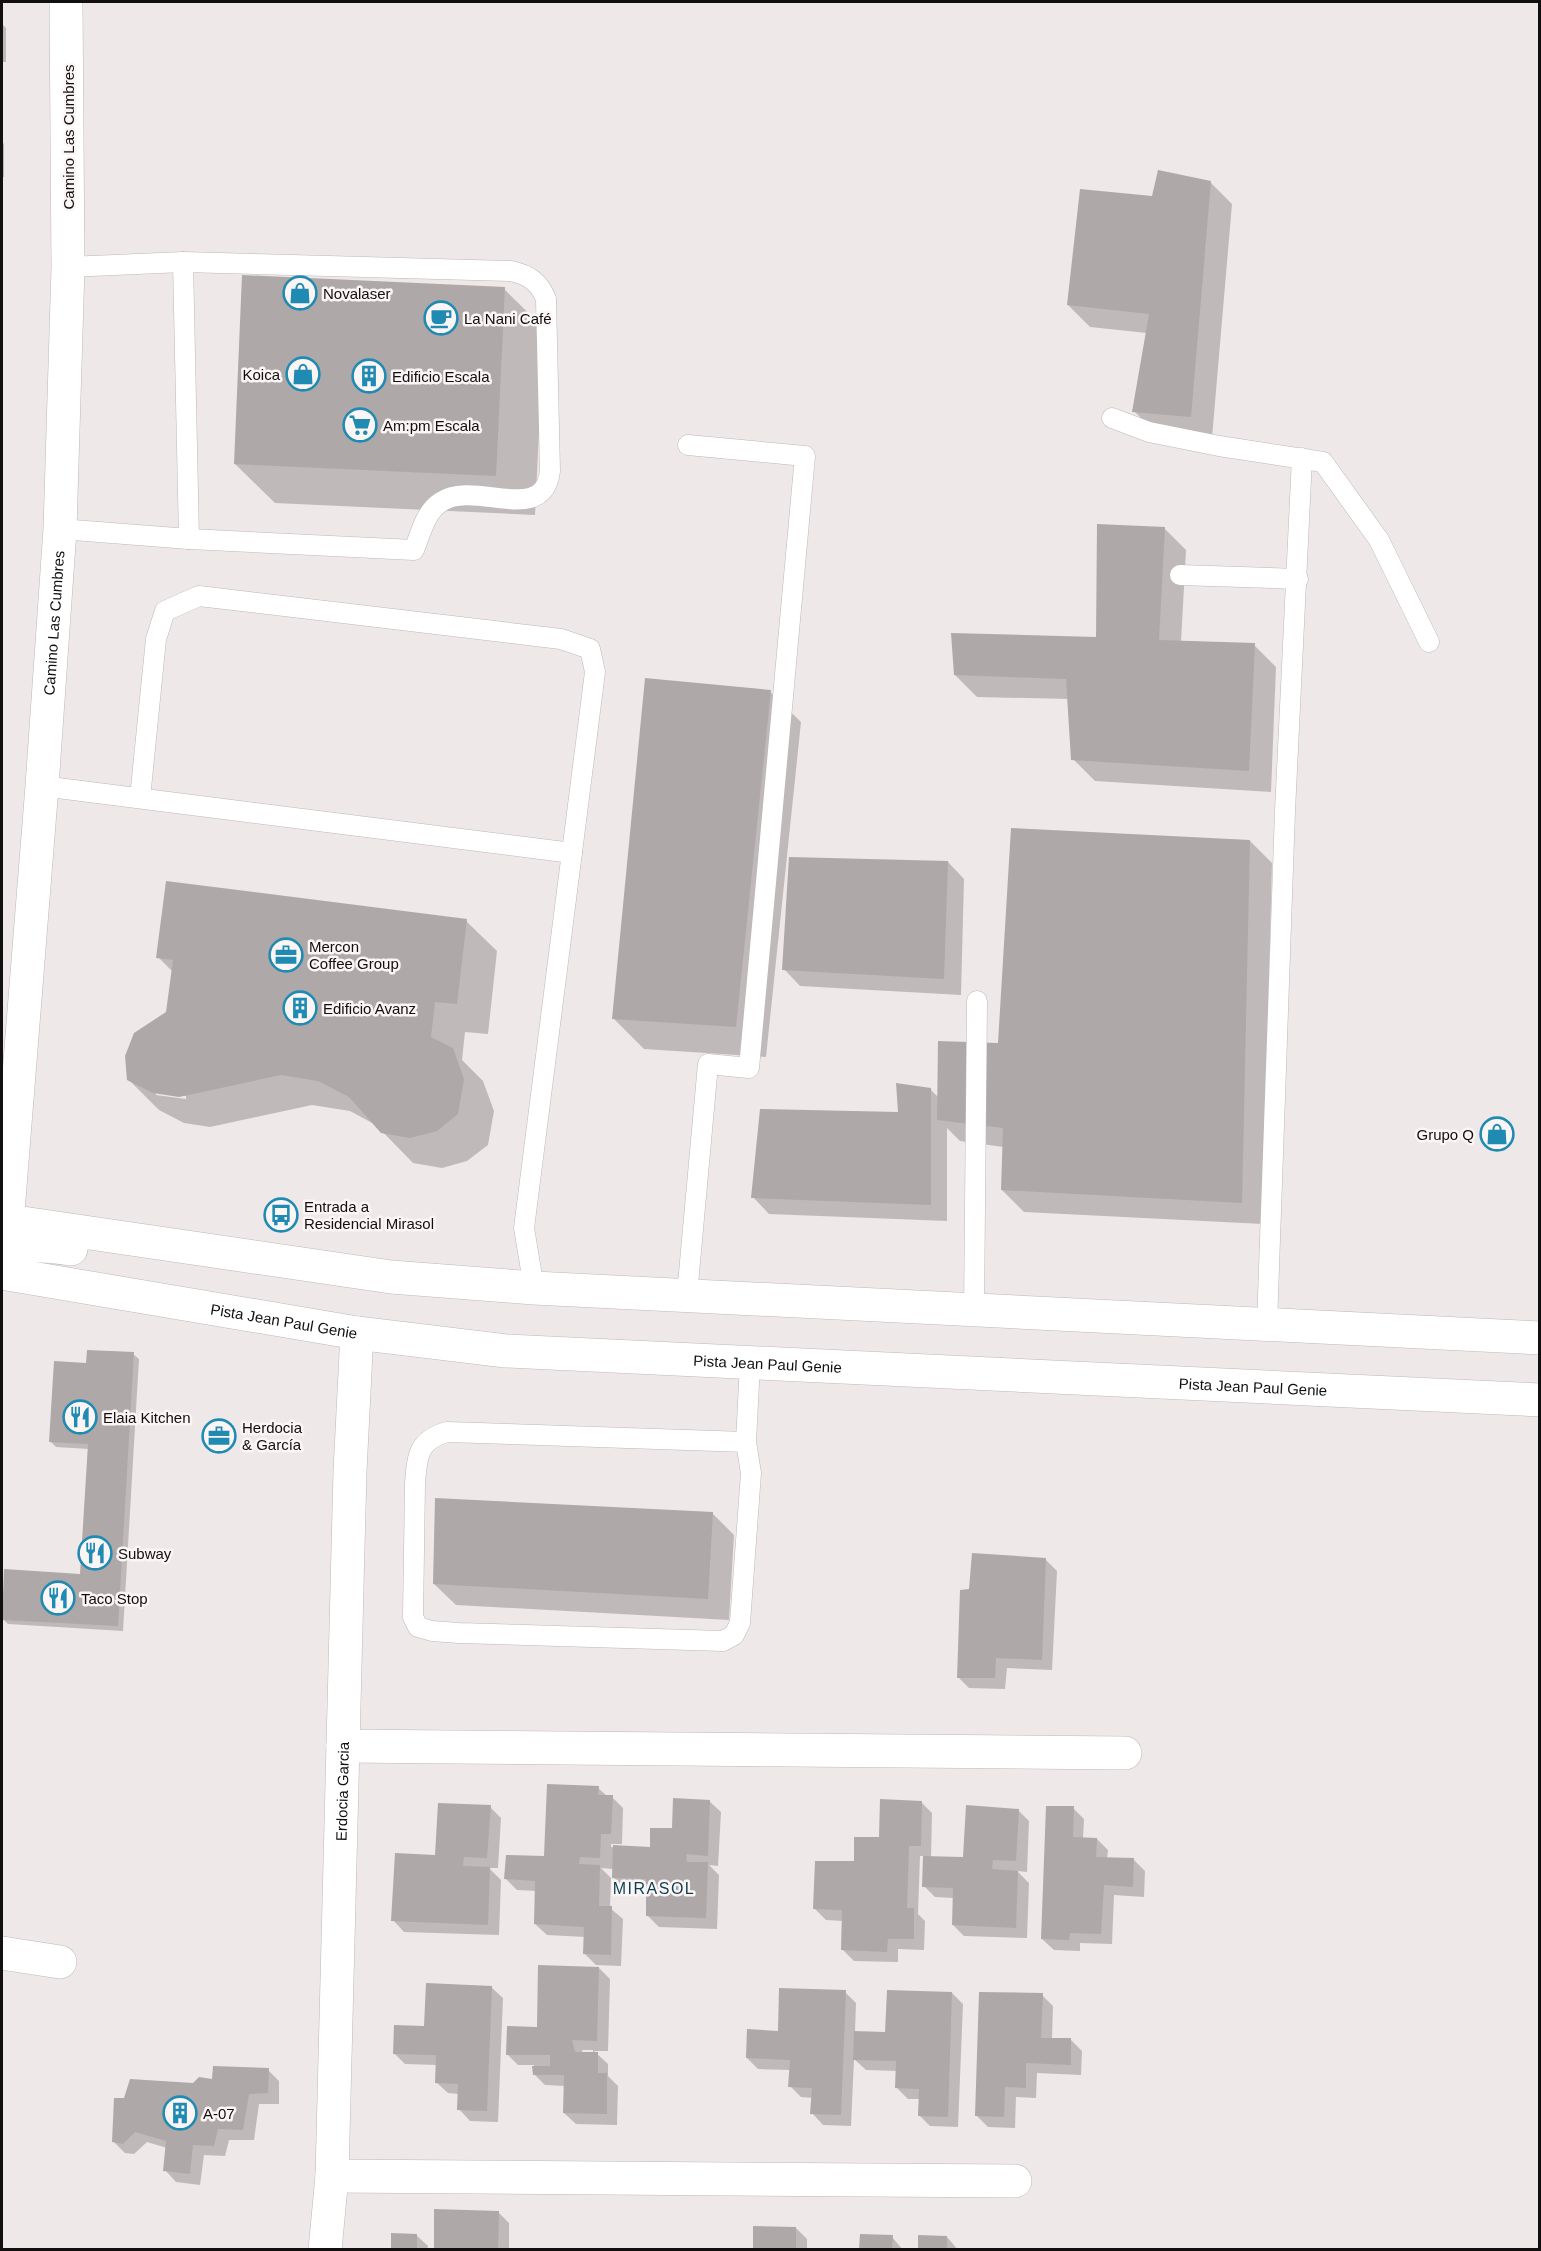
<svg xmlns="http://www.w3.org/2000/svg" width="1541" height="2251" font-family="Arial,sans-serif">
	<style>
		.shadow { fill: #0003; fill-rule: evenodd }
		.building { fill: #aea8a9 }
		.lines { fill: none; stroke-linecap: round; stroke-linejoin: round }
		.service-casing { stroke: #beb7b9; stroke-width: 21 }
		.minor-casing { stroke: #beb7b9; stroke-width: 34 }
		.secondary-casing { stroke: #beb7b9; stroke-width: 34 }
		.service { stroke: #fff; stroke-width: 20 }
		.minor { stroke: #fff; stroke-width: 33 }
		.secondary { stroke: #fff; stroke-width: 33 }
		.labels { text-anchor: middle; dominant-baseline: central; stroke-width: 5; stroke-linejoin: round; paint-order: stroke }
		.street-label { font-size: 15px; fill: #110f0f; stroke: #fcf5f6 }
		.poi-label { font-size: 15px; fill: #110f0f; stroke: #fcf5f6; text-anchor: start }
		.neighbourhood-label { font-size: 16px; letter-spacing: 1.5px; fill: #0d3f52; stroke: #fcf5f6 }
	</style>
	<rect width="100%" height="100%" fill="#efe8e9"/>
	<!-- shadow -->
	<g class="shadow">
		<path d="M 2,24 L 6,28 L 6,62 L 2,62 Z"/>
		<path d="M 2,141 L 4,144 L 4,177 L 2,177 Z"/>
		<path d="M 1210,182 L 1232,204 L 1212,438 L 1156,433 L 1134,411 L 1147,333 L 1090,327 L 1068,305 L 1153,198 Z"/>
		<path d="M 504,289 L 544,328 L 535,515 L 275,503 L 235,464 Z"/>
		<path d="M 1164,528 L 1186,550 L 1181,642 L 1254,645 L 1276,667 L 1271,792 L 1095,781 L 1073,759 L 1069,699 L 977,697 L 955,675 L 1098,639 Z"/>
		<path d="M 770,692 L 801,722 L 766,1057 L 644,1049 L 614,1019 Z"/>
		<path d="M 1250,841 L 1272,863 L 1263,1224 L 1024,1212 L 1002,1190 L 1003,1147 L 960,1141 L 947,1128 L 947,1221 L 769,1214 L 753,1197 L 899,1113 L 930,1089 L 938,1097 L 999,1044 Z"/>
		<path d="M 948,862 L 964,879 L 961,995 L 800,986 L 784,969 Z"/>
		<path d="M 466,921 L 497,951 L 488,1034 L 465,1032 L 462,1060 L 483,1081 L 494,1111 L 488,1145 L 467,1161 L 442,1168 L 413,1163 L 376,1125 L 350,1111 L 312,1105 L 210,1127 L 184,1123 L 159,1110 L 128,1079 L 168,1013 L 173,972 L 158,957 ZM 156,1092 L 186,1096 L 186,1099 L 156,1095 Z"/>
		<path d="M 133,1354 L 139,1359 L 123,1631 L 8,1624 L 3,1619 L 82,1575 L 89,1449 L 56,1447 L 51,1442 L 88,1364 Z"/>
		<path d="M 712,1513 L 734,1535 L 729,1620 L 456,1605 L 434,1584 Z"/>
		<path d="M 1046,1560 L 1057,1571 L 1052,1670 L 1007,1668 L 1005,1689 L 969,1688 L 958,1677 L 970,1591 Z"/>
		<path d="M 598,1788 L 607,1796 L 612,1797 L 623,1808 L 622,1844 L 611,1844 L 611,1847 L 651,1848 L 709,1801 L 721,1812 L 718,1866 L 709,1865 L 719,1875 L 717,1929 L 659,1927 L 648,1916 L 648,1889 L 624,1888 L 613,1877 L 613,1869 L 601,1868 L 611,1878 L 610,1908 L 623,1919 L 621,1966 L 596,1965 L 585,1954 L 585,1937 L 547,1935 L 535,1924 L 537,1891 L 517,1890 L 506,1879 L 546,1858 Z"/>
		<path d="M 921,1802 L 932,1813 L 931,1858 L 965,1859 L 1018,1810 L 1029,1821 L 1027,1872 L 1017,1871 L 1029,1883 L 1027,1938 L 964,1936 L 953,1925 L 954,1898 L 935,1897 L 924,1886 L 925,1856 L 920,1856 L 918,1914 L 925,1921 L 924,1950 L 898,1949 L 898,1962 L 854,1961 L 843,1950 L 843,1921 L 826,1920 L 815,1909 L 855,1863 Z"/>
		<path d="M 490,1807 L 501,1818 L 498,1868 L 489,1868 L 501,1880 L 499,1935 L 404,1932 L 393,1920 L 436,1856 Z"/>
		<path d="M 1073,1808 L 1084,1819 L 1083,1839 L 1097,1839 L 1108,1850 L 1107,1859 L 1134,1860 L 1145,1871 L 1144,1897 L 1114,1895 L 1112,1944 L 1080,1943 L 1080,1951 L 1054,1950 L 1042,1939 Z"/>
		<path d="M 599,1968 L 610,1979 L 608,2051 L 594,2051 L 608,2064 L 608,2076 L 618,2086 L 617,2125 L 576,2124 L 564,2113 L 565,2086 L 545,2085 L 534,2074 L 534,2065 L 518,2065 L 507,2054 L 538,2028 ZM 582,2050 L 593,2050 L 593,2053 L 583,2053 Z"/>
		<path d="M 491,1987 L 503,1998 L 498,2122 L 470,2121 L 459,2109 L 459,2094 L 448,2093 L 436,2082 L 437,2065 L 405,2064 L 394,2053 L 426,2027 Z"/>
		<path d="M 845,1992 L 856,2003 L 855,2032 L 886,2034 L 952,1993 L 963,2004 L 958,2127 L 930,2126 L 919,2115 L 920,2099 L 908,2099 L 897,2088 L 897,2071 L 866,2070 L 854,2059 L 851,2126 L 823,2125 L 812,2113 L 813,2098 L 801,2097 L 790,2086 L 790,2070 L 758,2069 L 747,2058 L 779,2032 Z"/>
		<path d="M 1042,1995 L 1053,2006 L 1052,2039 L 1071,2040 L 1082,2051 L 1081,2075 L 1037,2073 L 1036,2098 L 1016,2097 L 1015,2128 L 988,2127 L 977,2116 Z"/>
		<path d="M 268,2070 L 279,2081 L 279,2104 L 259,2104 L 254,2140 L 229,2140 L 225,2156 L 204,2155 L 200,2185 L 176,2182 L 165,2170 L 167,2148 L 147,2142 L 134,2154 L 125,2153 L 114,2142 L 125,2099 Z"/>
		<path d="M 498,2212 L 509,2223 L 509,2250 L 435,2250 Z"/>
		<path d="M 796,2228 L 807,2239 L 807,2250 L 755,2250 Z"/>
		<path d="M 416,2235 L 428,2246 L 427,2250 L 392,2250 Z"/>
		<path d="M 892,2237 L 903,2250 L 861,2250 Z"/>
		<path d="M 947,2237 L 958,2250 L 919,2250 Z"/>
	</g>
	<!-- building -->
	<g class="building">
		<path d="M 1158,170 L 1211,181 L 1191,417 L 1132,412 L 1149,314 L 1067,305 L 1080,189 L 1152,196 Z"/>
		<path d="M 242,275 L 505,287 L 496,476 L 234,464 Z"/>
		<path d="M 1097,524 L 1165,527 L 1159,640 L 1255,643 L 1249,771 L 1071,760 L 1066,679 L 954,675 L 951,633 L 1096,637 Z"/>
		<path d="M 645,678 L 771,690 L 736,1027 L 612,1019 Z"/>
		<path d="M 1011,828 L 1250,840 L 1242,1203 L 1001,1190 L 1003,1128 L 937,1120 L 938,1041 L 998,1043 Z"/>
		<path d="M 789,857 L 948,861 L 944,979 L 782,970 Z"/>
		<path d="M 166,881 L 467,919 L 457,1004 L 435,1002 L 431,1037 L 453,1048 L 464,1079 L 458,1114 L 437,1131 L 410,1138 L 381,1133 L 349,1097 L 318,1081 L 281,1075 L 179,1097 L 153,1093 L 127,1080 L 125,1056 L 134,1033 L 166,1012 L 173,960 L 156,958 Z"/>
		<path d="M 896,1083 L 931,1088 L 931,1205 L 751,1198 L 760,1109 L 898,1112 Z"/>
		<path d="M 87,1350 L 134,1352 L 118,1626 L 2,1620 L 4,1569 L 80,1574 L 88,1444 L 49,1442 L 54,1361 L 86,1363 Z"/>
		<path d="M 435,1498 L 713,1512 L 708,1599 L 433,1584 Z"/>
		<path d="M 972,1553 L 1046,1558 L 1042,1660 L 996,1658 L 995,1678 L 957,1678 L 960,1590 L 969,1589 Z"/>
		<path d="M 547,1784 L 599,1786 L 598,1795 L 613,1795 L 611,1834 L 601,1834 L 600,1858 L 580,1857 L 579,1864 L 600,1865 L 599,1906 L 612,1906 L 611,1955 L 583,1954 L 584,1927 L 534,1924 L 535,1881 L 504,1879 L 506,1855 L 544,1856 Z"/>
		<path d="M 673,1798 L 710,1800 L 708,1856 L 686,1854 L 687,1862 L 708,1862 L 706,1918 L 646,1916 L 646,1879 L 612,1878 L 613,1845 L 650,1847 L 650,1828 L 672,1828 Z"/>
		<path d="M 880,1799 L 922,1801 L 921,1846 L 909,1846 L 907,1908 L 914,1908 L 914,1939 L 888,1939 L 887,1952 L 841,1950 L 842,1910 L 813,1909 L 815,1861 L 854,1861 L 854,1837 L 879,1837 Z"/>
		<path d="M 438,1803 L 491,1805 L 487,1858 L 464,1857 L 463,1866 L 490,1867 L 488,1925 L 391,1921 L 395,1853 L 435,1855 Z"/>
		<path d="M 966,1805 L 1019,1809 L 1016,1861 L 993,1860 L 992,1869 L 1018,1871 L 1016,1928 L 952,1925 L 953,1888 L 922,1887 L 923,1856 L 963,1857 Z"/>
		<path d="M 1046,1806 L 1074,1806 L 1073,1837 L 1097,1838 L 1096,1857 L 1134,1858 L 1133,1887 L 1104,1885 L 1101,1934 L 1070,1933 L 1069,1940 L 1041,1939 Z"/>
		<path d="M 538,1965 L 599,1967 L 597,2041 L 572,2040 L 575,2052 L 598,2052 L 598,2073 L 607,2073 L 607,2114 L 563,2113 L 564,2075 L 533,2075 L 532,2066 L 550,2066 L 550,2055 L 506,2055 L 507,2026 L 537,2027 Z"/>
		<path d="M 426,1983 L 492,1986 L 487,2111 L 457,2110 L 458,2084 L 435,2083 L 436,2055 L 393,2054 L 394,2025 L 424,2026 Z"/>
		<path d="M 779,1988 L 846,1990 L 841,2115 L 810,2114 L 812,2088 L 788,2087 L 790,2060 L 746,2058 L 747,2029 L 778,2031 Z"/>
		<path d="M 887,1990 L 952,1992 L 948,2117 L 918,2116 L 919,2089 L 895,2088 L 896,2061 L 853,2060 L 854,2031 L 885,2032 Z"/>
		<path d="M 979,1992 L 1043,1993 L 1041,2038 L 1071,2038 L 1071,2065 L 1026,2063 L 1026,2088 L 1005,2087 L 1004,2117 L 975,2116 Z"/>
		<path d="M 213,2066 L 269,2068 L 268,2093 L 249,2094 L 243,2130 L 218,2129 L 214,2146 L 193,2145 L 190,2174 L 163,2171 L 166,2141 L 135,2132 L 123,2144 L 112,2142 L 114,2098 L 124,2098 L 130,2079 L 193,2083 L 199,2077 L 212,2079 Z"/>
		<path d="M 434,2209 L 499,2211 L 498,2250 L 434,2250 Z"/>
		<path d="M 753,2226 L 796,2227 L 796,2250 L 753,2250 Z"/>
		<path d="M 391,2233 L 417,2234 L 417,2250 L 391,2250 Z"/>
		<path d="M 860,2234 L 893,2235 L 892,2250 L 859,2250 Z"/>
		<path d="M 918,2235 L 947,2236 L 947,2250 L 918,2250 Z"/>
	</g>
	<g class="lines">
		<defs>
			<g id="service">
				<path d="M 183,262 L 189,539"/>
				<path d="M 1112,418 L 1149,432 L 1219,446 L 1323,462 L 1379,540 L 1429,642"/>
				<path d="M 60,529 L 189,539 L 414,550 C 421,533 425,512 441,502 C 475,479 543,527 550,471 L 546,299 C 539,282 529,275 511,271 L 183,262 L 68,267"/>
				<path d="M 1180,575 L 1298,579"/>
				<path d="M 42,786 L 572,853"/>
				<path d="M 140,798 L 156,639 L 165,611 L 199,596 L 561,639 L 590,649 L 595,672 L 524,1228 L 534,1288"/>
				<path d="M 687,1295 L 708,1064 L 749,1068 L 805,456 L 688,445"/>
				<path d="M 974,1310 L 977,1001"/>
				<path d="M 1267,1325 L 1285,811 L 1302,458"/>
				<path d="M 746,1442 L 447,1432 C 418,1440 417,1456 415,1484 L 413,1617 L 418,1627 L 432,1631 L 459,1633 L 723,1641 L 734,1635 L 740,1623 L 751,1473 L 746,1442 L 750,1363"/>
			</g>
			<g id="minor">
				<path id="s1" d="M 5,1249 L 42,786 L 60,529 L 68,267 L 66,2"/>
				<path d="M 343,1746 L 1125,1753"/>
				<path d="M 2,1953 L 60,1962"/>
				<path d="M 332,2176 L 1015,2181"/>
				<path id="s2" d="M 325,2250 L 332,2176 L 350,1471 L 357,1333"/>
			</g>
			<g id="secondary">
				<path d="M 2,1220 L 391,1277 L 534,1288 L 1540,1338"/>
				<path id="s3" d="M 2,1273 L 357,1333 L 506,1351 L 1540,1400"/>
				<path d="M 4,1273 C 6,1266 8,1256 14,1251 C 26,1242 57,1247 71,1249"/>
			</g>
		</defs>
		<!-- service casing -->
		<use href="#service" class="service-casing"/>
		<!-- minor casing -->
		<use href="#minor" class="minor-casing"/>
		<!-- secondary casing -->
		<use href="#secondary" class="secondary-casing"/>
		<!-- service -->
		<use href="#service" class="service"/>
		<!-- minor -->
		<use href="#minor" class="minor"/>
		<!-- secondary -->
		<use href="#secondary" class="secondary"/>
	</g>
	<!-- icons -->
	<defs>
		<symbol id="shop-ring" viewBox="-11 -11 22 22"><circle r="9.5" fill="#fcf5f6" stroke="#208bb2" stroke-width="1.5"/><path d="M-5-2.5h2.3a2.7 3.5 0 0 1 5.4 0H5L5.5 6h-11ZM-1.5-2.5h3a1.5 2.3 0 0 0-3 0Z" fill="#208bb2"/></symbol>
		<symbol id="cafe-ring" viewBox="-11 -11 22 22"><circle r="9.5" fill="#fcf5f6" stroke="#208bb2" stroke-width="1.5"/><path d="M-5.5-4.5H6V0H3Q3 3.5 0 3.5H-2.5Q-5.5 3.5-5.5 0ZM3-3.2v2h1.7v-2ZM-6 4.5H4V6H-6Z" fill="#208bb2"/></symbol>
		<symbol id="building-ring" viewBox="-11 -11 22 22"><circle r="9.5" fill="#fcf5f6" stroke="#208bb2" stroke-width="1.5"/><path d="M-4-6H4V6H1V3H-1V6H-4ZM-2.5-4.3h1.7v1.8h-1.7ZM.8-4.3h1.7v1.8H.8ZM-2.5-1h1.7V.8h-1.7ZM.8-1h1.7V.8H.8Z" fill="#208bb2"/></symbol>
		<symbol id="supermarket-ring" viewBox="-11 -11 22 22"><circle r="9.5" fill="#fcf5f6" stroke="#208bb2" stroke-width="1.5"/><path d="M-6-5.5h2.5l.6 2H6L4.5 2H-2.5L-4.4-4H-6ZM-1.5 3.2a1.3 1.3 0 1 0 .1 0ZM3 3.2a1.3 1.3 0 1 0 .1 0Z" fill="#208bb2"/></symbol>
		<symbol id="office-ring" viewBox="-11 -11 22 22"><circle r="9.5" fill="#fcf5f6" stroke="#208bb2" stroke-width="1.5"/><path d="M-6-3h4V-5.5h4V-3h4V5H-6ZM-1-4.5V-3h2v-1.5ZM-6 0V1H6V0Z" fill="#208bb2"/></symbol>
		<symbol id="bus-ring" viewBox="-11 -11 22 22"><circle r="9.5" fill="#fcf5f6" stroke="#208bb2" stroke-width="1.5"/><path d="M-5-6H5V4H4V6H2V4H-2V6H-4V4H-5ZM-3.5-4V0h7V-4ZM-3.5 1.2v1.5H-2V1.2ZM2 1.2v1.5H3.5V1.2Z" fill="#208bb2"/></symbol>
		<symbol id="restaurant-ring" viewBox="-11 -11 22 22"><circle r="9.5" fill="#fcf5f6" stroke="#208bb2" stroke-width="1.5"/><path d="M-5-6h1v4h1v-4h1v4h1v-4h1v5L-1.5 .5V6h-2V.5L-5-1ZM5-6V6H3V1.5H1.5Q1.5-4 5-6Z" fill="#208bb2"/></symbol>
	</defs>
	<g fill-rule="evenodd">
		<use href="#shop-ring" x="281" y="274" width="38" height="38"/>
		<use href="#cafe-ring" x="422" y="299" width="38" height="38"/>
		<use href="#shop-ring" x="284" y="355" width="38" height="38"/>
		<use href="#building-ring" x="350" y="357" width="38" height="38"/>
		<use href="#supermarket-ring" x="341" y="406" width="38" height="38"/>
		<use href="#office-ring" x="267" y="936" width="38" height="38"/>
		<use href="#building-ring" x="281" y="989" width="38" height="38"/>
		<use href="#shop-ring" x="1478" y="1115" width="38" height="38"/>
		<use href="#bus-ring" x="262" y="1196" width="38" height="38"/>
		<use href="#restaurant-ring" x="61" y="1398" width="38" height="38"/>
		<use href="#office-ring" x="200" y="1417" width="38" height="38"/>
		<use href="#restaurant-ring" x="76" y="1534" width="38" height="38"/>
		<use href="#restaurant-ring" x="39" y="1579" width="38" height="38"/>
		<use href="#building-ring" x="161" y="2094" width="38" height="38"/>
	</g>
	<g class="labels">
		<!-- street labels -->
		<g class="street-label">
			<text transform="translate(68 137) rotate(-90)">Camino Las Cumbres</text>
			<text stroke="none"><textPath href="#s1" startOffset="628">Camino Las Cumbres</textPath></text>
			<text stroke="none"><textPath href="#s3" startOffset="286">Pista Jean Paul Genie</textPath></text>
			<text stroke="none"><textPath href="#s3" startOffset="772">Pista Jean Paul Genie</textPath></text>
			<text stroke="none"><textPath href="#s3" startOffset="1258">Pista Jean Paul Genie</textPath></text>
			<text stroke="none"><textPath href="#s2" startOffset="459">Erdocia Garcia</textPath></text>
		</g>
		<!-- poi labels -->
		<g class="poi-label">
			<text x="323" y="293">Novalaser</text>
			<text x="464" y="318">La Nani Café</text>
			<text x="280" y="374" text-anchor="end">Koica</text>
			<text x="392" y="376">Edificio Escala</text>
			<text x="383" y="425">Am:pm Escala</text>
			<text x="309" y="946">Mercon<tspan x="309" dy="17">Coffee Group</tspan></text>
			<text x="323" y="1008">Edificio Avanz</text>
			<text x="1474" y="1134" text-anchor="end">Grupo Q</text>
			<text x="304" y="1206">Entrada a<tspan x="304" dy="17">Residencial Mirasol</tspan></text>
			<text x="103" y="1417">Elaia Kitchen</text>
			<text x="242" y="1427">Herdocia<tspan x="242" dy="17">&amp; García</tspan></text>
			<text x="118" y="1553">Subway</text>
			<text x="81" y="1598">Taco Stop</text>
			<text x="203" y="2113">A-07</text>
		</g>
		<!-- neighbourhood labels -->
		<g class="neighbourhood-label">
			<text x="654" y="1888">MIRASOL</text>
		</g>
	</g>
	<!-- border -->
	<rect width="1541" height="2251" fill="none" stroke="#110f0f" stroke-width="6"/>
</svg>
